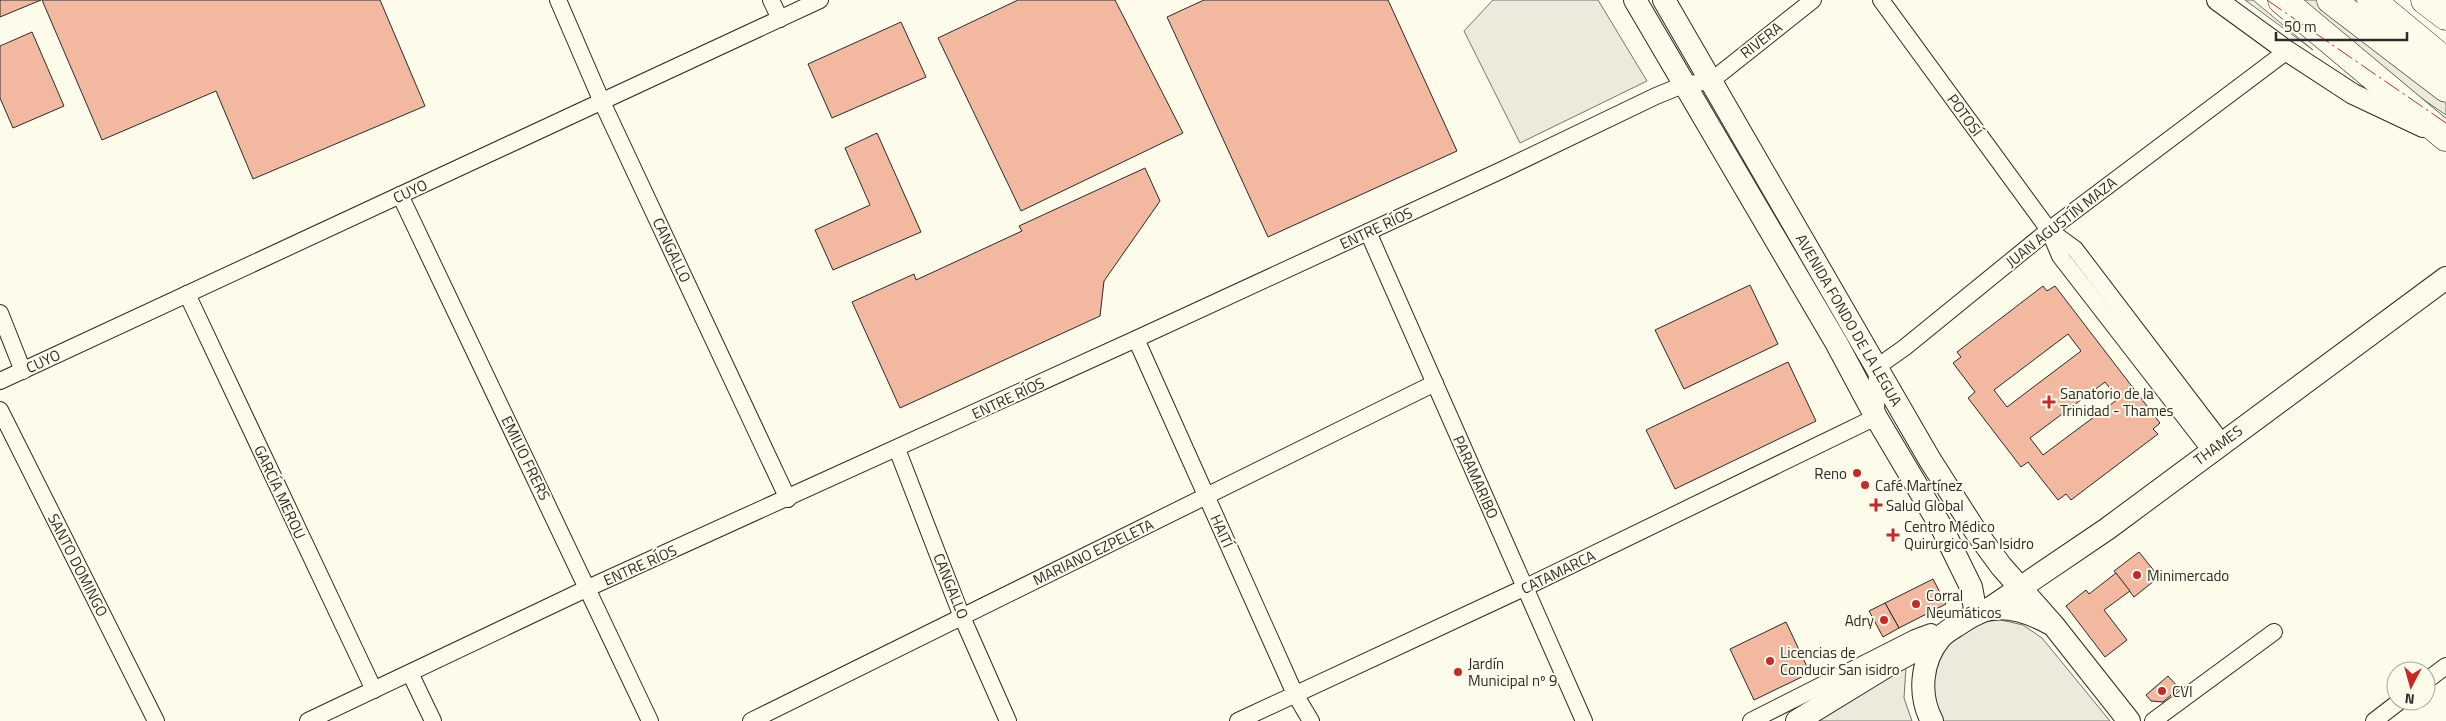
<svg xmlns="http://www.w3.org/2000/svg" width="2446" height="721" font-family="'Titillium Web',sans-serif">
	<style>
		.green { fill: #ecebdb; stroke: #74746e }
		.parking { fill: #eceadb; stroke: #74746e }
		.building { fill: #f2b8a0; stroke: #2b2b2b; fill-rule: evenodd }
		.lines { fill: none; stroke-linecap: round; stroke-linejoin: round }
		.minor-casing { stroke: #2b2b2b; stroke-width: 18 }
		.tertiary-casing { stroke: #2b2b2b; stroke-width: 22 }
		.secondary-casing { stroke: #2b2b2b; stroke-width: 24 }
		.motorway-casing { stroke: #2b2b2b; stroke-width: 29 }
		.minor { stroke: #fdfbea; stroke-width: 16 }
		.tertiary { stroke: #fdfbea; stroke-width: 20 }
		.secondary { stroke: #fdfbea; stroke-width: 22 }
		.motorway { stroke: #fdfbea; stroke-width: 28 }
		.power { stroke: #c62828; stroke-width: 1; stroke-dasharray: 18 4 2.5 4; stroke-linecap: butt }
		.poi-dot { fill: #c62828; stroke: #fdfbea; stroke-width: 2 }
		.labels { text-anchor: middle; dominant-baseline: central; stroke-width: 4; stroke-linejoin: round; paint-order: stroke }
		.street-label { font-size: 15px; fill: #2b2b2b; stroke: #fdfbea }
		.poi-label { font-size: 15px; fill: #2b2b2b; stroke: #fdfbea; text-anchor: start }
	</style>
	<rect width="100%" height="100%" fill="#fdfbea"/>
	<!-- green -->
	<g class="green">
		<path d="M 2245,0 L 2253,0 L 2313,50 Z"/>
		<path d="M 2298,0 L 2318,0 L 2446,97 L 2446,115 L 2370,63 Z"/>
		<path d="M 2001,620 L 2023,625 L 2042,638 L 2110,721 L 1942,721 L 1935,709 L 1933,667 L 1943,647 L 1979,622 Z"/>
		<path d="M 1906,667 L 1904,698 L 1912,721 L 1817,721 Z"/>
	</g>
	<!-- parking -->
	<path class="parking" d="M 1493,0 L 1598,0 L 1647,81 L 1520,143 L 1464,31 Z"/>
	<!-- building -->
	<g class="building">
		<path d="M 0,0 L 41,0 L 0,17 Z"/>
		<path d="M 42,0 L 380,0 L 425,106 L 253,179 L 216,91 L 102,140 Z"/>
		<path d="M 1018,0 L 1115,0 L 1183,133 L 1021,211 L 938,38 Z"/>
		<path d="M 1204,0 L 1388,0 L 1457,151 L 1268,237 L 1167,17 Z"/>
		<path d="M 901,22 L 926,77 L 832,118 L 808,64 Z"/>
		<path d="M 32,32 L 64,106 L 13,128 L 0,98 L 0,46 Z"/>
		<path d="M 877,133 L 921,232 L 833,270 L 815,230 L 870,205 L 845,148 Z"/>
		<path d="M 1145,168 L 1160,201 L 1104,281 L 1100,316 L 900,408 L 852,302 L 914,274 L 916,280 L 1022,231 L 1019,226 Z"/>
		<path d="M 1750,285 L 1778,344 L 1684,389 L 1655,330 Z"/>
		<path d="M 2043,286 L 2047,291 L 2055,286 L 2160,423 L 2153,429 L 2158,434 L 2071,500 L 2066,494 L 2058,500 L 2028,462 L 2021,467 L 1968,398 L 1975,392 L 1953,363 L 1961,357 L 1957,352 ZM 2068,334 L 2081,351 L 2007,407 L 1994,390 ZM 2105,382 L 2118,399 L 2043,455 L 2030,438 Z"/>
		<path d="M 1788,362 L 1816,421 L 1675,489 L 1646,430 Z"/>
		<path d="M 2139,552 L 2159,577 L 2134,597 L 2114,571 Z"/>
		<path d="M 2116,573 L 2130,591 L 2104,610 L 2127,640 L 2105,657 L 2066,606 L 2086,590 L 2089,594 Z"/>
		<path d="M 1933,579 L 1946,604 L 1899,628 L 1885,603 Z"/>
		<path d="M 1885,603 L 1899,628 L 1883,637 L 1869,611 Z"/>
		<path d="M 1786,622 L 1810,673 L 1754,700 L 1730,649 Z"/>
		<path d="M 2168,676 L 2179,688 L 2163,702 L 2151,701 L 2146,695 Z"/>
	</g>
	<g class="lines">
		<defs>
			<g id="minor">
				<path d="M 558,0 L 602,102 L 788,499"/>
				<path d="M 771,0 L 780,19"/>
				<path d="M 1881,0 L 2049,230 L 2060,256 L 2211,451"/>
				<path d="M 400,195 L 650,721"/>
				<path d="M 2049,230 L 2075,249 L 2222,442"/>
				<path d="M 1368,232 L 1584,721"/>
				<path d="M 187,294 L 374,690"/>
				<path d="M 0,313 L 23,371"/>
				<path d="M 1136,339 L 1295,694 L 1311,721"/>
				<path d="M 0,381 L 820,0"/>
				<path d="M 0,410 L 156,721"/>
				<path d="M 897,449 L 962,617 L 1008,721"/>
				<path d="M 410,673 L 433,721"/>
				<path d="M 2426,681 L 2446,666"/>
				<path d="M 308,721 L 588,588 L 1136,339 L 1502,170 L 1656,96 L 1683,85 L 1711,81 L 1813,0"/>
				<path d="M 751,721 L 1435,383"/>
				<path d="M 1238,721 L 1526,587 L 1876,417 L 1877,367 L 1904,348 L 2049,230 L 2287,51"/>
				<path d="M 1751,721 L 1915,638 L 1931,632"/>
				<path d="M 2153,721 L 2274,632"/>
				<path d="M 2374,721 L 2400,701"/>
			</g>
			<path id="tertiary" d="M 2217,0 L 2287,51 L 2353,94 L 2423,127"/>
			<g id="secondary">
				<path d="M 1635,0 L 1837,344 L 1876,417 L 1943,530 L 1971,587 L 1976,614"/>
				<path d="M 1664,0 L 1930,460 L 1976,532 L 2001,566 L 2054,626 L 2129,721"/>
				<path d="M 1989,609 L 2107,529 L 2446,278"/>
				<path d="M 1797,721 L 1890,664 L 1940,637"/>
				<path d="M 1932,721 C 1918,695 1921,661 1940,638 C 1945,632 1953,628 1959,624 C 1968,618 1979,611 1990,609 C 2011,606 2031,613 2049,623"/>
			</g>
			<g id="motorway">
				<path d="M 2282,0 L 2446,137"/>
				<path d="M 2331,0 L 2446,88"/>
				<path d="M 2371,0 L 2446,62"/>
				<path d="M 2425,0 L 2446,16"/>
			</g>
		</defs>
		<!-- minor casing -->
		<use href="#minor" class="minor-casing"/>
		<!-- tertiary casing -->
		<use href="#tertiary" class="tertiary-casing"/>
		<!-- secondary casing -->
		<use href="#secondary" class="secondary-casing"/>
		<!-- motorway casing -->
		<use href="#motorway" class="motorway-casing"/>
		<!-- minor -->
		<use href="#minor" class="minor"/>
		<!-- tertiary -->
		<use href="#tertiary" class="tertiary"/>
		<!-- secondary -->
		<use href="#secondary" class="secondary"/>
		<!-- motorway -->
		<use href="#motorway" class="motorway"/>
		<!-- power -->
		<path class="power" d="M 2267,0 L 2446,123"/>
	</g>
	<!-- markers -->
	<g class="poi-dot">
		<path d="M2046.5 394.5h5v5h5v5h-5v5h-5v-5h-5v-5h5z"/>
		<circle cx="1857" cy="473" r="5"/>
		<circle cx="1865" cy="485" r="5"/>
		<path d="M1873.5 497.5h5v5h5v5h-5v5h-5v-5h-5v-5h5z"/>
		<path d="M1890.5 527.5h5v5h5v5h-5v5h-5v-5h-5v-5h5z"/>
		<circle cx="2137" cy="575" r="5"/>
		<circle cx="1916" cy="604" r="5"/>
		<circle cx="1884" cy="620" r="5"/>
		<circle cx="1770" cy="661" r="5"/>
		<circle cx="1458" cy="672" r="5"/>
		<circle cx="2162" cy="691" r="5"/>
	</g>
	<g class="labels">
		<!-- street labels -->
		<g class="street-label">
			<text transform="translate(1761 40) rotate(-38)">RIVERA</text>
			<text transform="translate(1965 115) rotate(54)">POTOSÍ</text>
			<text transform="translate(410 191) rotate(-25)">CUYO</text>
			<text transform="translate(2061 222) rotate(-38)">JUAN AGUSTÍN MAZA</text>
			<text transform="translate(1376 228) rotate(-25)">ENTRE RÍOS</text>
			<text transform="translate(672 250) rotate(65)">CANGALLO</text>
			<text transform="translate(1849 320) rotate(60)">AVENIDA FONDO DE LA LEGUA</text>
			<text transform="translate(43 361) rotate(-25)">CUYO</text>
			<text transform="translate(1008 398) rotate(-25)">ENTRE RÍOS</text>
			<text transform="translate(2218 445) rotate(-36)">THAMES</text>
			<text transform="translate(526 458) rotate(64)">EMILIO FRERS</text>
			<text transform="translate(1476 477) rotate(66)">PARAMARIBO</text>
			<text transform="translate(280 492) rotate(65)">GARCÍA MEROU</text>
			<text transform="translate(1222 531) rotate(66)">HAITÍ</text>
			<text transform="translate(1093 552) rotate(-26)">MARIANO EZPELETA</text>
			<text transform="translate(78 565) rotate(63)">SANTO DOMINGO</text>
			<text transform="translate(640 565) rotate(-24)">ENTRE RÍOS</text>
			<text transform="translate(1558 572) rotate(-26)">CATAMARCA</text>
			<text transform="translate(951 586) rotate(68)">CANGALLO</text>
		</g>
		<!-- poi labels -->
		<g class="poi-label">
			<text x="2060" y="393">Sanatorio de la<tspan x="2060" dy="17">Trinidad - Thames</tspan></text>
			<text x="1847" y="473" text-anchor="end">Reno</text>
			<text x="1875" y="485">Café Martínez</text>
			<text x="1886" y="505">Salud Global</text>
			<text x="1904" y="526">Centro Médico<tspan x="1904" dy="17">Quirurgico San Isidro</tspan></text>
			<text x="2147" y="575">Minimercado</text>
			<text x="1926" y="595">Corral<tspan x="1926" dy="17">Neumáticos</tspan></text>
			<text x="1874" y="620" text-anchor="end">Adry</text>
			<text x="1780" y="652">Licencias de<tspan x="1780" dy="17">Conducir San isidro</tspan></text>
			<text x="1468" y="663">Jardín<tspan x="1468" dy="17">Municipal nº 9</tspan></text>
			<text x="2172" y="691">CVI</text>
		</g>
	</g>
	<!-- north arrow -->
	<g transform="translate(2411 686) rotate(186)"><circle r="24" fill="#fdfbea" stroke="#a9a89e"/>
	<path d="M0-4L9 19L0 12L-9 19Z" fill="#c62828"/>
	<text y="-8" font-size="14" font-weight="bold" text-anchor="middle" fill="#2b2b2b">N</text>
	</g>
	<!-- scale -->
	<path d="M2276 32v8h131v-8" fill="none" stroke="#2b2b2b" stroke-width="2.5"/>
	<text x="2284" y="32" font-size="15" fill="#2b2b2b" stroke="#fdfbea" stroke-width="4" paint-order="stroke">50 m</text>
</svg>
